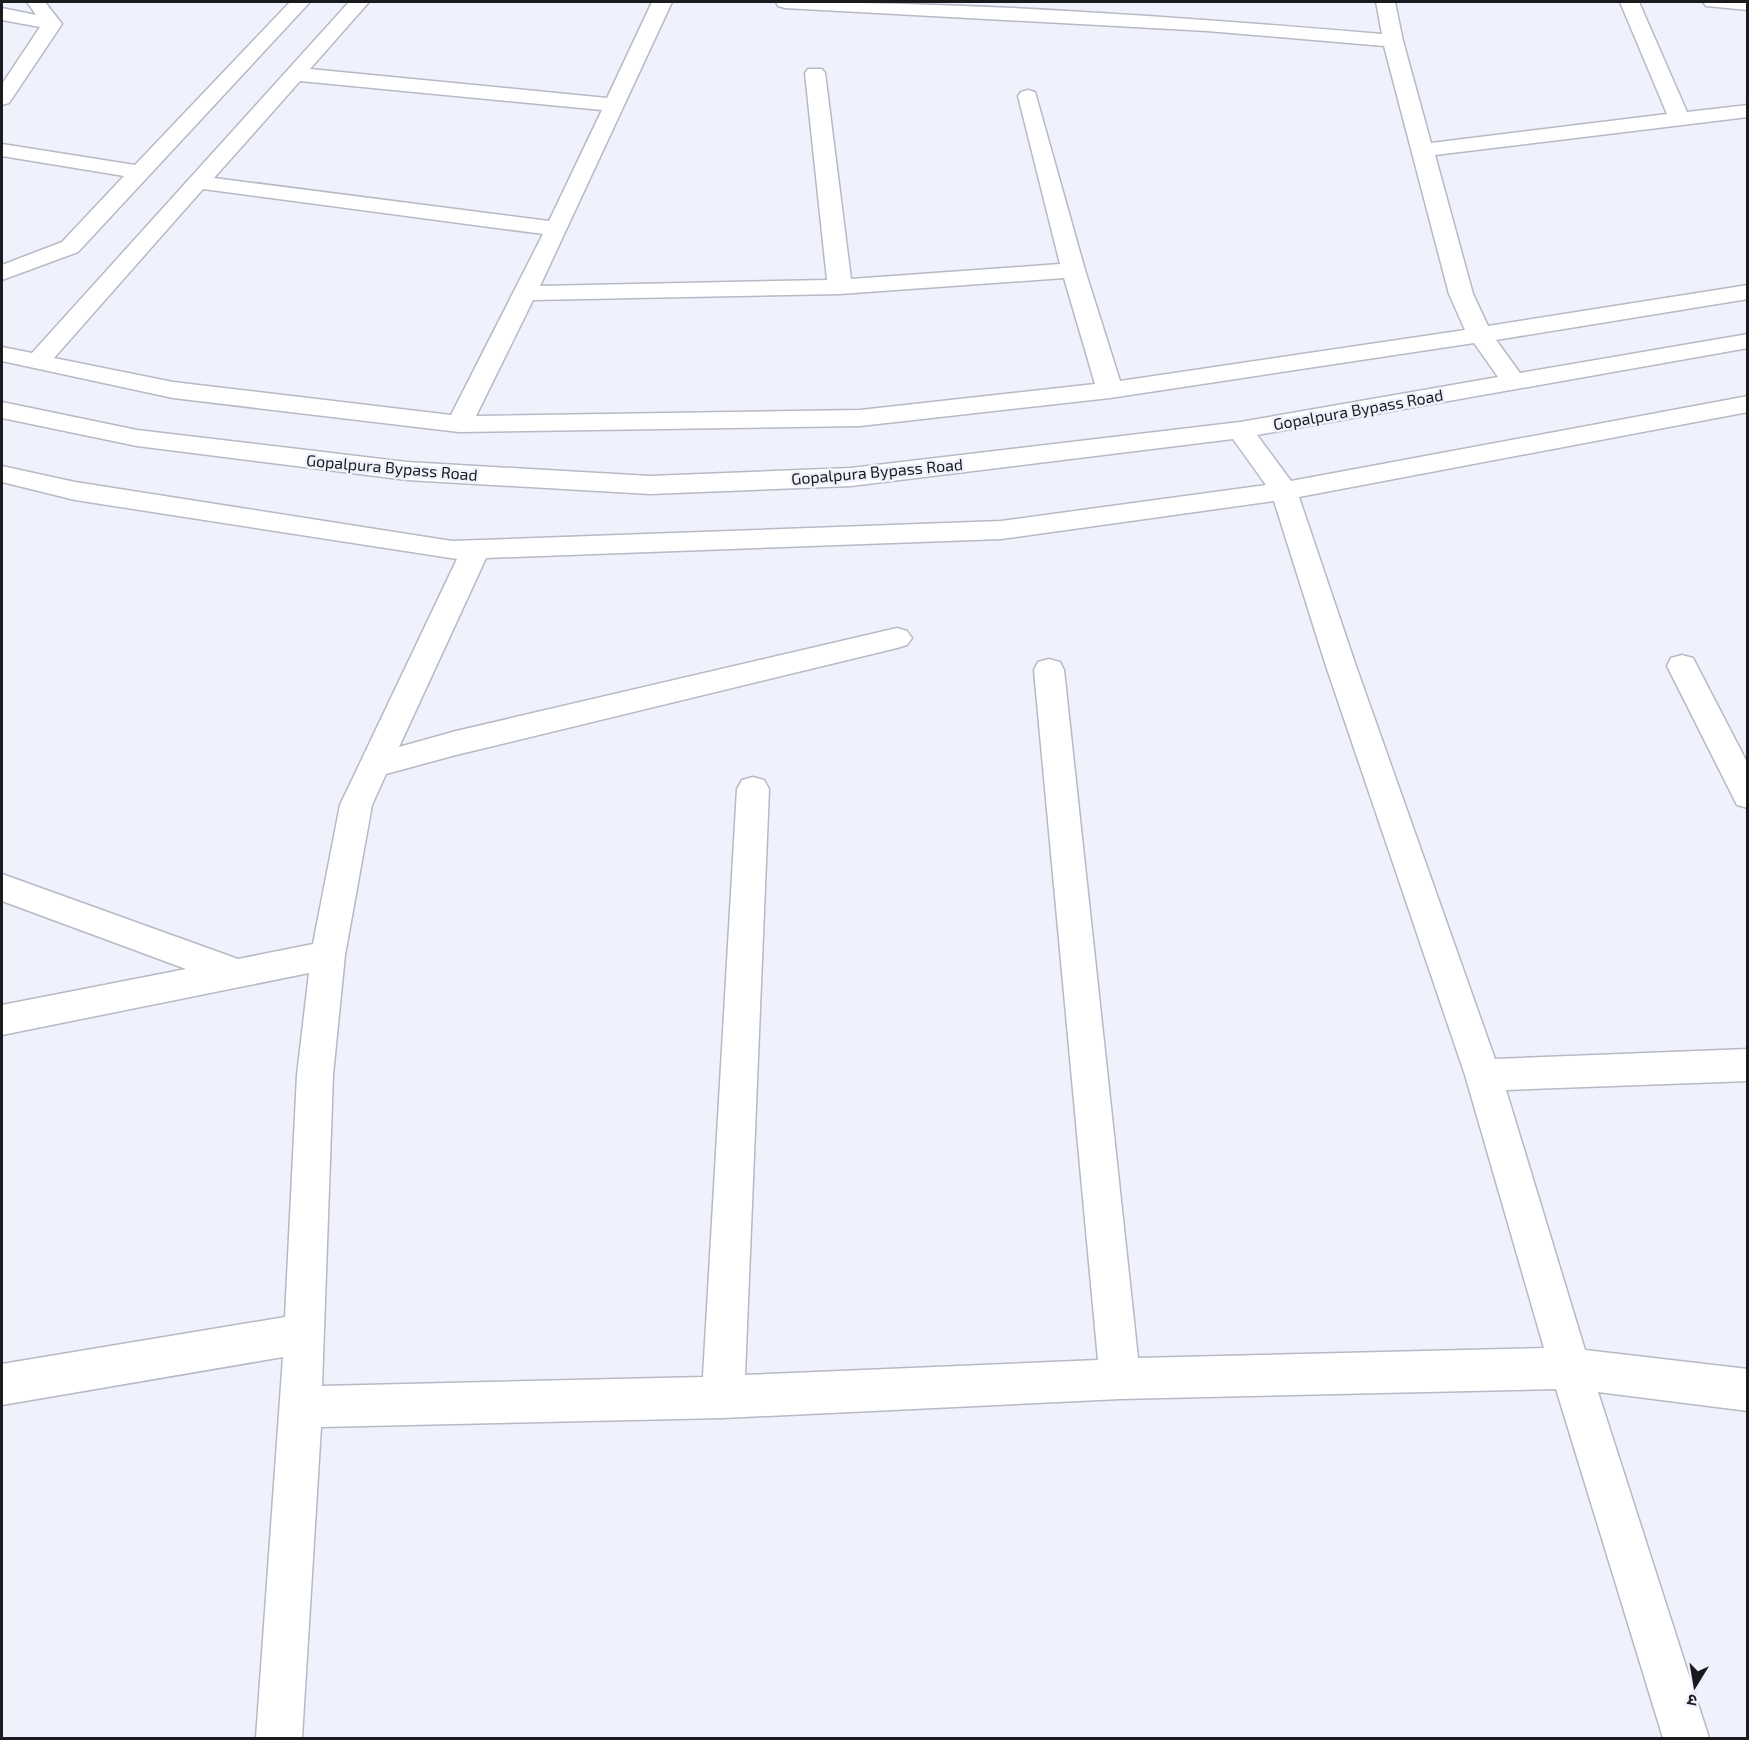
<svg xmlns="http://www.w3.org/2000/svg" width="1749" height="1740" font-family="'Exo 2','Noto Sans Devanagari',sans-serif">
	<style>
		.lines { fill: none; stroke-linecap: round; stroke-linejoin: round }
		.minor-casing { stroke: #b7b9c4; stroke-width: 3 }
		.minor { fill: #fff; fill-rule: evenodd }
		.labels { text-anchor: middle; dominant-baseline: central; stroke-width: 5; stroke-linejoin: round; paint-order: stroke }
		.far-street-label { font-size: 16px; fill: #1a1b1f; stroke: #eff1fc }
	</style>
	<rect width="100%" height="100%" fill="#eff1fc"/>
	<g class="lines">
		<defs>
			<g id="minor">
				<path d="M 27,2 L 45,2 L 62,24 L 9,103 L 2,105 L 2,84 L 40,27 L 2,20 L 2,8 L 36,15 Z"/>
				<path d="M 290,2 L 310,2 L 78,252 L 2,280 L 2,265 L 62,242 L 124,176 L 2,156 L 2,144 L 135,165 Z"/>
				<path d="M 349,2 L 369,2 L 310,69 L 607,98 L 652,2 L 672,2 L 540,286 L 827,280 L 805,73 L 808,69 L 822,69 L 825,73 L 851,279 L 1060,264 L 1018,96 L 1021,92 L 1028,90 L 1035,92 L 1085,270 L 1120,381 L 1465,330 L 1449,294 L 1384,46 L 1207,31 L 785,8 L 778,6 L 776,2 C 978,2 1180,17 1382,34 L 1376,2 L 1395,2 L 1403,41 L 1431,143 L 1667,114 L 1620,2 L 1639,2 L 1687,112 L 1748,105 L 1748,117 L 1435,155 L 1473,294 L 1488,326 L 1748,285 L 1748,299 L 1496,340 L 1520,373 L 1748,334 L 1748,348 L 1257,435 L 1291,481 L 1748,396 L 1748,412 L 1299,497 L 1356,666 L 1495,1059 L 1748,1049 L 1748,1081 L 1506,1090 L 1585,1350 L 1748,1369 L 1748,1411 L 1598,1392 L 1709,1738 L 1663,1738 L 1556,1389 L 1120,1399 L 723,1418 L 321,1427 L 302,1738 L 256,1738 L 283,1357 L 2,1405 L 2,1364 L 285,1317 L 297,1075 L 309,973 L 2,1035 L 2,1005 L 186,969 L 2,901 L 2,874 L 238,959 L 313,944 L 340,805 L 457,559 L 75,500 L 2,482 L 2,466 L 75,482 L 452,541 L 1001,521 L 1266,485 L 1233,439 L 851,486 L 650,494 L 407,480 L 137,446 L 2,418 L 2,402 L 137,430 L 407,462 L 650,476 L 851,468 L 1240,422 L 1498,377 L 1474,343 L 1110,398 L 860,426 L 459,432 L 173,398 L 2,361 L 2,347 L 32,353 ZM 300,81 L 602,110 L 549,221 L 214,178 ZM 203,189 L 543,234 L 451,415 L 173,382 L 54,358 ZM 1064,278 L 1095,384 L 860,410 L 476,416 L 533,300 L 840,294 ZM 1274,501 L 1326,666 L 1465,1075 L 1544,1348 L 1138,1358 L 1064,670 L 1060,662 L 1049,659 L 1038,662 L 1034,670 L 1098,1360 L 745,1375 L 769,789 L 764,780 L 753,777 L 742,780 L 737,789 L 703,1377 L 322,1386 L 333,1075 L 345,955 L 372,805 L 386,774 L 456,755 L 897,648 L 907,645 L 912,638 L 907,631 L 897,628 L 456,731 L 399,747 L 486,558 L 1001,539 Z"/>
				<path d="M 1703,2 L 1748,2 L 1748,10 L 1706,6 Z"/>
				<path d="M 1682,655 L 1693,658 L 1748,764 L 1748,808 L 1737,805 L 1667,666 L 1671,658 Z"/>
			</g>
		</defs>
		<!-- minor casing -->
		<use href="#minor" class="minor-casing"/>
		<!-- minor -->
		<use href="#minor" class="minor"/>
	</g>
	<g class="labels">
		<!-- far-street labels -->
		<g class="far-street-label">
			<text transform="translate(1358 409) rotate(-10)">Gopalpura Bypass Road</text>
			<text transform="translate(392 467) rotate(5)">Gopalpura Bypass Road</text>
			<text transform="translate(877 471) rotate(-5)">Gopalpura Bypass Road</text>
		</g>
	</g>
	<!-- border -->
	<rect width="1749" height="1740" fill="none" stroke="#1a1b1f" stroke-width="6"/>
	<!-- north arrow -->
	<g transform="translate(1695 1686) rotate(191)" stroke="#eff1fc" stroke-width="4.5" paint-order="stroke">
	<path d="M0-4.5L10 22L0 15L-10 22Z" fill="#1a1b1f"/>
	<text y="-9" font-size="16" font-weight="bold" text-anchor="middle" fill="#1a1b1f">उ</text>
	</g>
</svg>
